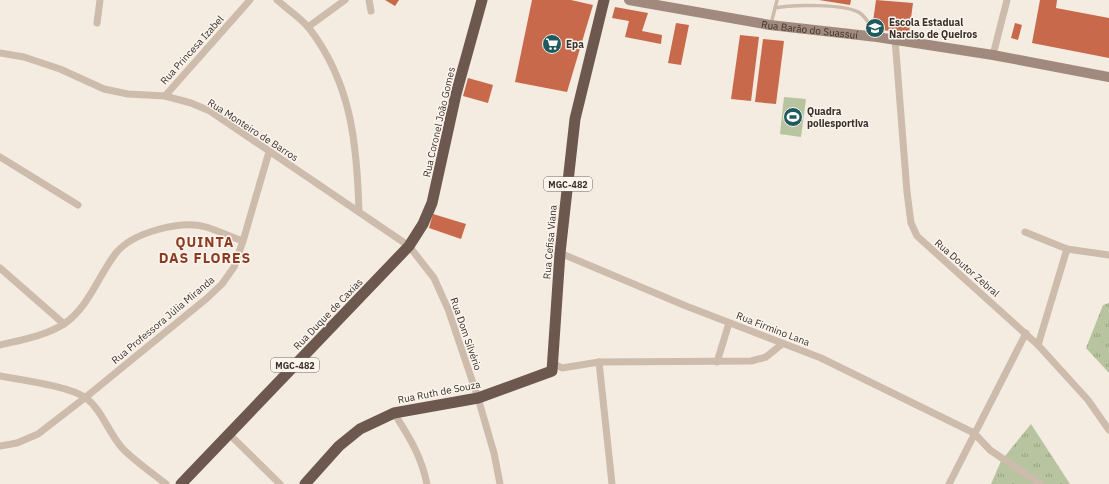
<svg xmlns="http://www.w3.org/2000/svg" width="1109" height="484" font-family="'IBM Plex Sans',sans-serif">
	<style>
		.park { fill: url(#park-tufts) }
		.pitch { fill: #b8c4a0 }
		.building { fill: #c8694b }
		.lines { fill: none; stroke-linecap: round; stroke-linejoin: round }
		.service { stroke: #cdbbac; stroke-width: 3.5 }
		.minor { stroke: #cdbbac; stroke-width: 7 }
		.secondary { stroke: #a18a7d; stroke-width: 10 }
		.trunk { stroke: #6c584f; stroke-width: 11 }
		.labels { text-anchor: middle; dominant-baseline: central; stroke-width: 3; stroke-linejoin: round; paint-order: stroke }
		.shield { fill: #fbf5ee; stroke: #756b66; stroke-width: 1 }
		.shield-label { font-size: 9px; font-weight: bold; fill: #3b302b }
		.poi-label { font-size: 10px; font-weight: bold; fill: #3b302b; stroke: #fbf5ee; text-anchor: start }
		.street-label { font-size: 10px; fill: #3b302b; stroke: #fbf5ee }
		.district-label { font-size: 14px; font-weight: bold; letter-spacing: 1px; fill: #8c3b22; stroke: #fbf5ee }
	</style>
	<defs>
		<pattern id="park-tufts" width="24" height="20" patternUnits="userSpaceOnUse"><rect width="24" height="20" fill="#b8c4a0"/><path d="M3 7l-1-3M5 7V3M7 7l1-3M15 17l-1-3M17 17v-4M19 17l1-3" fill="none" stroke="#97a083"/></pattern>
	</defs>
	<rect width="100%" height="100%" fill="#f4ebe1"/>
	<!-- park -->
	<g class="park">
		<path d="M 1109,303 L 1109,373 L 1086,348 L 1103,305 Z"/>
		<path d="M 1031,424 L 1070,484 L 991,484 L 1001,461 Z"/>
	</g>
	<!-- pitch -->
	<path class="pitch" d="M 784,97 L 806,99 L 801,137 L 780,134 Z"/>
	<!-- building -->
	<g class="building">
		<path d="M 385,0 L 399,0 L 395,6 Z"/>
		<path d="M 532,0 L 571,0 L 593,5 L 567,92 L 515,82 Z"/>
		<path d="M 819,0 L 851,0 L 850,5 Z"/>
		<path d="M 876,0 L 913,3 L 909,33 L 872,29 Z"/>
		<path d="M 1040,0 L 1057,0 L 1056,8 L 1109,18 L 1109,58 L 1032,43 Z"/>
		<path d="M 615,7 L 648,13 L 642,31 L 662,35 L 661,44 L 625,37 L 629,21 L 612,18 Z"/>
		<path d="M 676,23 L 689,25 L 681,65 L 668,63 Z"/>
		<path d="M 1015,23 L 1022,25 L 1018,40 L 1011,38 Z"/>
		<path d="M 740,35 L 759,37 L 751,101 L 731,99 Z"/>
		<path d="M 763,39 L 784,41 L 776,104 L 755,102 Z"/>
		<path d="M 468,78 L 493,85 L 488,103 L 463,96 Z"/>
		<path d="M 433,214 L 466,224 L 461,239 L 429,228 Z"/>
	</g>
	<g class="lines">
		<!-- service -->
		<g class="service">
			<path d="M 775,8 L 777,0"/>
			<path d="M 771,24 L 775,8 C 792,4 846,4 860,13 C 867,18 872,28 877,36"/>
		</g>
		<!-- minor -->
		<g class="minor">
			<path d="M 277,0 C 287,9 301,18 309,28 C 352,84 357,145 359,212"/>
			<path d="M 369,0 L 371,11"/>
			<path d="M 97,23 L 100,0"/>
			<path d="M 308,27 L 345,0"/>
			<path d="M 895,39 L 907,192 L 911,223 L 917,236 L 1038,345 L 1088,400 L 1109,430"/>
			<path d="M 0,53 L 24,57 L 60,69 L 104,89 L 128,94 L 165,96 L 191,103 L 210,111 L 409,246 L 434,278 L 448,309 L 478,398 L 494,453 L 500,484"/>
			<path d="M 993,55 L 1007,0"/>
			<path d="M 165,96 L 250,0"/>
			<path d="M 0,157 L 78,205"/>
			<path d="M 1025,232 L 1067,249 L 1109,255"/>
			<path d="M 560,253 L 686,306 L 821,358 L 974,433 L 990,450 L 1040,484"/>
			<path d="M 0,268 L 64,324"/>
			<path d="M 0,345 C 21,340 45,336 64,324 C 89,307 98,276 116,253 C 133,232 181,220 206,227 C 219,231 231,237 243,241"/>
			<path d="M 1038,345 L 1067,249"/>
			<path d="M 599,362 L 612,484"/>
			<path d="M 717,362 L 729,323"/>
			<path d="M 553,363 L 562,368 L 599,362 L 751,361 L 766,357 L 782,344"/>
			<path d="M 0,376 C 21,380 70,386 86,398 C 102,410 109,434 123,449 C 136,462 152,473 166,484"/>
			<path d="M 394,413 C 409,437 421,455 427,484"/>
			<path d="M 229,434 L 280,484"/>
			<path d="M 0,446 L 17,443 L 38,434 L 86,397 L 206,299 L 222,284 L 234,267 L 243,241 L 269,152"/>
			<path d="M 949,484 L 1026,333"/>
		</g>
		<!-- secondary -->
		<path class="secondary" id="s1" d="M 629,0 L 770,25 L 877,37 L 993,55 L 1109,77"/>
		<!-- trunk -->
		<g class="trunk">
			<path d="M 181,484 L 409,246 L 423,224 L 432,203 L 456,94 L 482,0"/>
			<path d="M 305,484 L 339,446 L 360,429 L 394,413 L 478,398 L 552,371 L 560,253 L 575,119 L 604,0"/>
		</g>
	</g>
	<!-- icons -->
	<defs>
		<symbol id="school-disc" viewBox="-11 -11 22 22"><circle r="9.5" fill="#1f5a5e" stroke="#fbf5ee"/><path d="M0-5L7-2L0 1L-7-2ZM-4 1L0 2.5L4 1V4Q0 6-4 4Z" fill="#fff"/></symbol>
		<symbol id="supermarket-disc" viewBox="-11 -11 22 22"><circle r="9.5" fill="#1f5a5e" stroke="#fbf5ee"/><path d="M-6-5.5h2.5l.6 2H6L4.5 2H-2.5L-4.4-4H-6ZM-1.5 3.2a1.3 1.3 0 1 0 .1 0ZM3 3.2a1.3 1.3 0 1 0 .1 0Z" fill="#fff"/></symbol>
		<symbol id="stadium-disc" viewBox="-11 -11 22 22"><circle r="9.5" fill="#1f5a5e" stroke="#fbf5ee"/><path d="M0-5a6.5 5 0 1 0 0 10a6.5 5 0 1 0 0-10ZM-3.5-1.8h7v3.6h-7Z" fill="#fff"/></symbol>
	</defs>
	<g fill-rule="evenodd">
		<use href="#school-disc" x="864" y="17" width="22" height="22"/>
		<use href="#supermarket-disc" x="541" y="33" width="22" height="22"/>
		<use href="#stadium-disc" x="782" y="106" width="22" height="22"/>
	</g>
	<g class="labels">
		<!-- shield labels -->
		<g class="shield">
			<rect x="544" y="177" width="48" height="14" rx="3"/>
			<rect x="271" y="358" width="48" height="14" rx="3"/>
		</g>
		<g class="shield-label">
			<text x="568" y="184">MGC-482</text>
			<text x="295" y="365">MGC-482</text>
		</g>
		<!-- poi labels -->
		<g class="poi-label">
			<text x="889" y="22">Escola Estadual<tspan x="889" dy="12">Narciso de Queiros</tspan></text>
			<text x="566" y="44">Epa</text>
			<text x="807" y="111">Quadra<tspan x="807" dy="12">poliesportiva</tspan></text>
		</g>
		<!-- street labels -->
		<g class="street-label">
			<text stroke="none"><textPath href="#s1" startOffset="183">Rua Barão do Suassuí</textPath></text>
			<text transform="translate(192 50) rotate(-48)">Rua Princesa Izabel</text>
			<text transform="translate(439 122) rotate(-77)">Rua Coronel João Gomes</text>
			<text transform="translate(253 130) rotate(33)">Rua Monteiro de Barros</text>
			<text transform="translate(550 242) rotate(-85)">Rua Cefisa Viana</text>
			<text transform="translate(967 268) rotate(41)">Rua Doutor Zebral</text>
			<text transform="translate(328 314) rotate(-46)">Rua Duque de Caxias</text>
			<text transform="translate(163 320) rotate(-40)">Rua Professora Júlia Miranda</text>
			<text transform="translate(773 329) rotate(21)">Rua Firmino Lana</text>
			<text transform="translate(466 334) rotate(71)">Rua Dom Silvério</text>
			<text transform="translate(439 392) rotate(-11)">Rua Ruth de Souza</text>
		</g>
		<!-- district labels -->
		<g class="district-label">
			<text x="205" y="242">QUINTA<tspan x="205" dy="16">DAS FLORES</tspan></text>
		</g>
	</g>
</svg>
